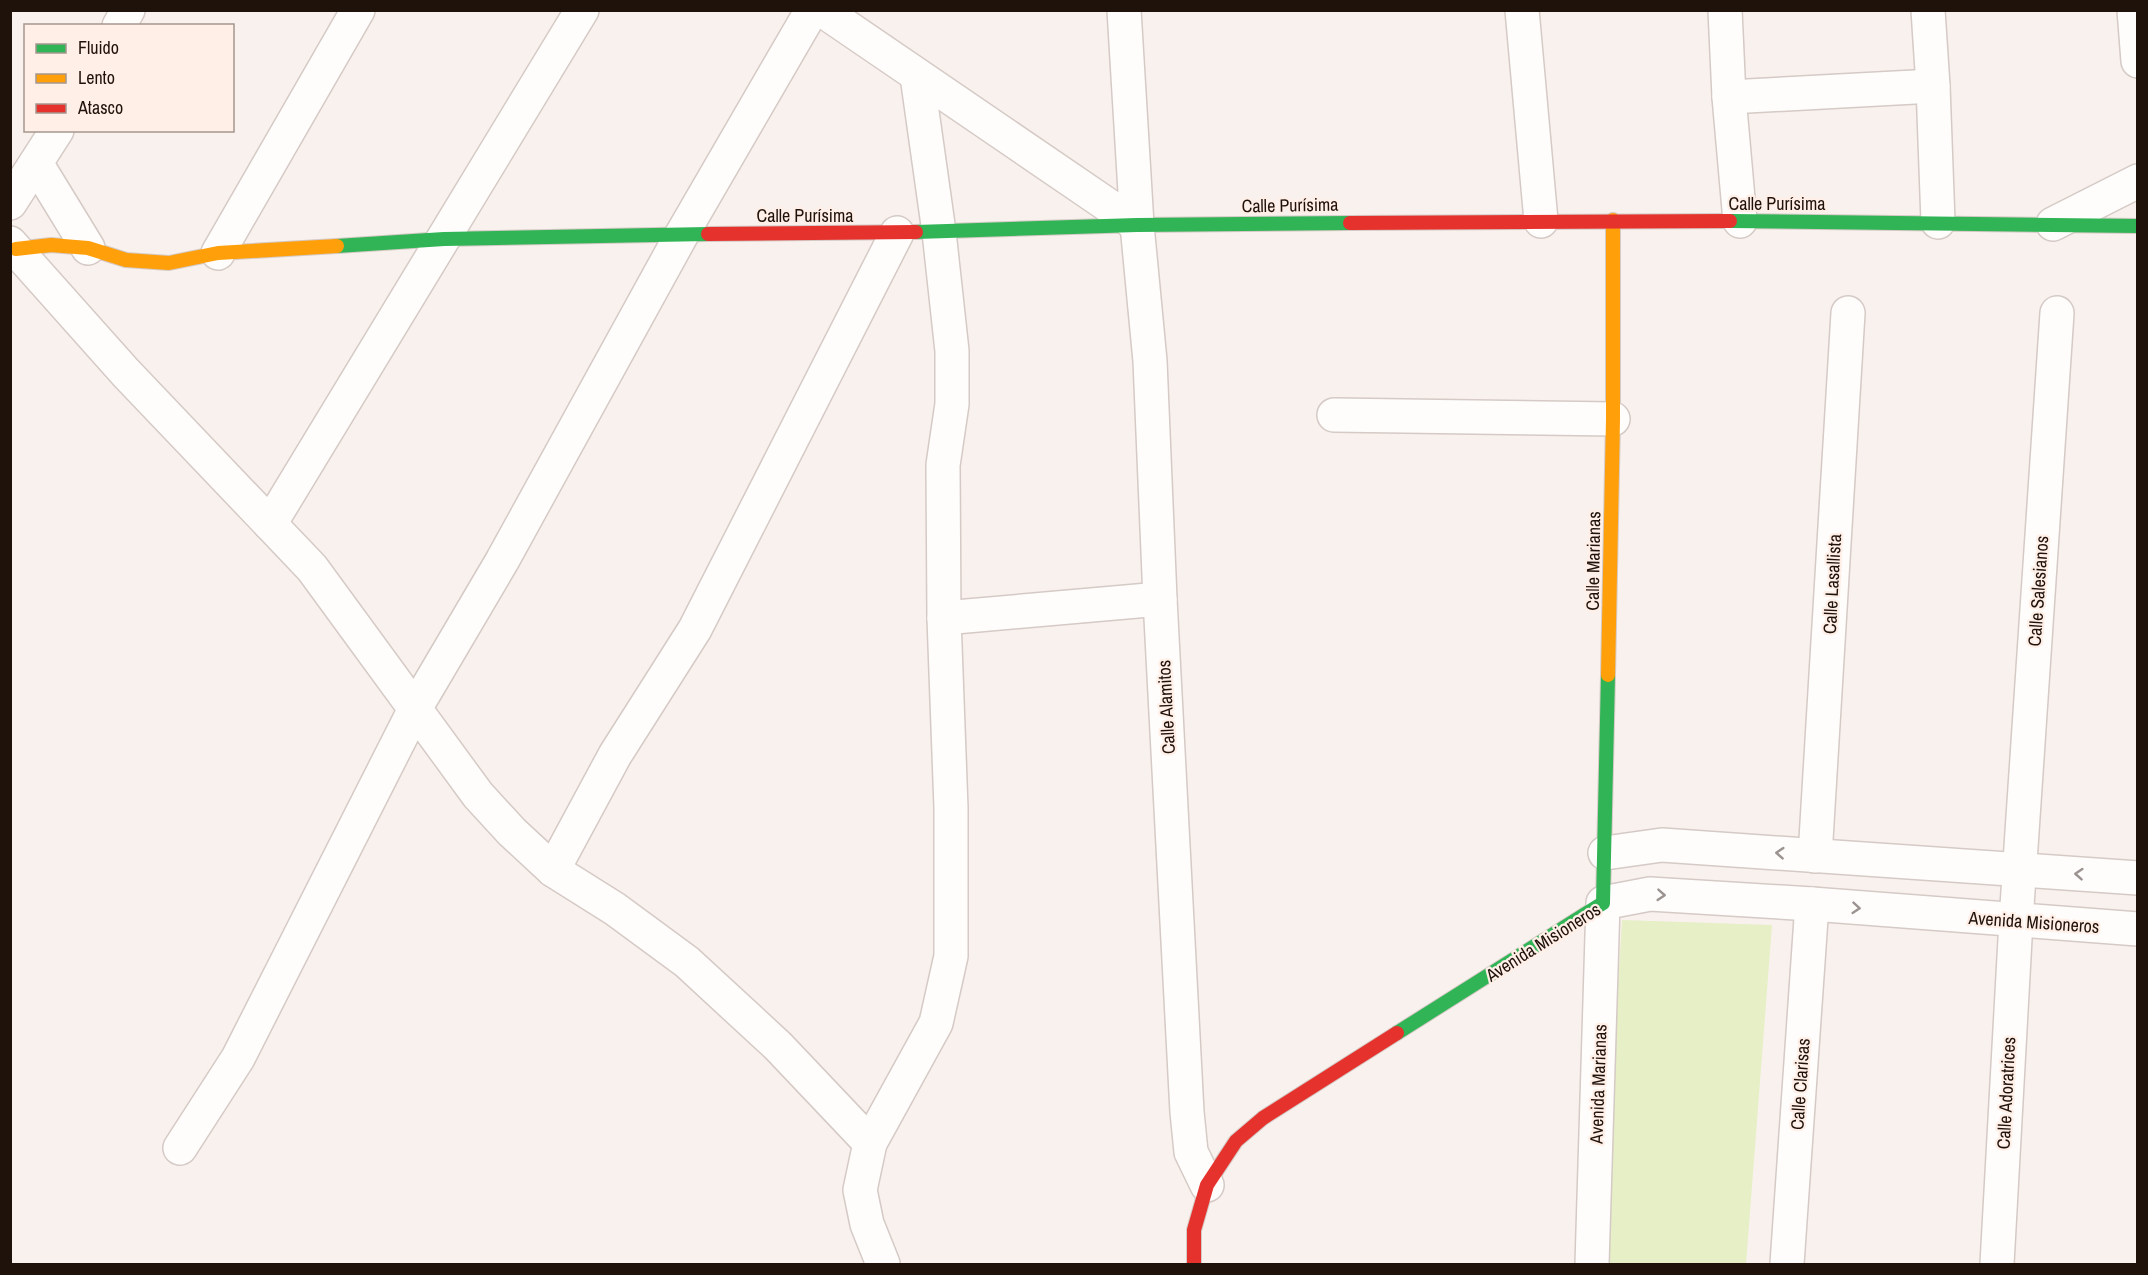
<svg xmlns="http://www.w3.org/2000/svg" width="2148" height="1275" font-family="'Archivo Narrow',sans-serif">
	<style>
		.green { fill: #e6efc5 }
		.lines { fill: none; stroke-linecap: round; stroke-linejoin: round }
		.street-casing { stroke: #d5cac5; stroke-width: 36 }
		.fast-casing { stroke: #d5cac5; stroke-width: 16 }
		.slow-casing { stroke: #d5cac5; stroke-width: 16 }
		.jam-casing { stroke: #d5cac5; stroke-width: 16 }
		.street { stroke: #fefdfc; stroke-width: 33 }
		.fast { stroke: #30b455; stroke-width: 14 }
		.slow { stroke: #ff9f0a; stroke-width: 14 }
		.jam { stroke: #e5322d; stroke-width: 14 }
		.oneway { stroke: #9a9390 }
		.labels { text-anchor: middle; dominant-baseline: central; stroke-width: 4.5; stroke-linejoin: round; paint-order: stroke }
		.street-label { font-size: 18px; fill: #1f120b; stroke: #ffefe7 }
	</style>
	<rect width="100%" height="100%" fill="#f9f1ed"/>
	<!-- green -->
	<path class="green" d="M 1622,920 L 1772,925 L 1746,1264 L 1601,1264 Z"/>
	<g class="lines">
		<defs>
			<g id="street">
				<path d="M 822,10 L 1137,225"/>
				<path d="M 1124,10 L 1137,225 L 1150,361 L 1160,599 L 1187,1112 L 1191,1152 L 1207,1185"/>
				<path d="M 1522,10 L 1541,221"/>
				<path d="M 1725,10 L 1729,97 L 1740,221"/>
				<path d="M 1928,10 L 1933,86 L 1938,222"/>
				<path d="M 2134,10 L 2138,61"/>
				<path d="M 119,26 L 128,10"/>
				<path d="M 1729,97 L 1933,86"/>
				<path d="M 36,163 L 88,248"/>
				<path d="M 10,203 L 57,130"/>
				<path d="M 2053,224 L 2138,181"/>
				<path d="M 10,243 L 126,373 L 312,568 L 478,795 L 512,832 L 553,870 L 615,909 L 687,962 L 778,1046 L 870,1143"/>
				<path d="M 218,253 L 358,10"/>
				<path d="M 1334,415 L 1613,419"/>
				<path d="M 270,524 L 582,10"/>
				<path d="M 944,618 L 1160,599"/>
				<path d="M 1605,853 L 1662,845 L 2138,878"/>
				<path d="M 1815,856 L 1848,313"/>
				<path d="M 553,870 L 615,755 L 695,629 L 897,233"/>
				<path d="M 180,1148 L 238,1058 L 416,707 L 502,561 L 682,234 L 812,10"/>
				<path d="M 883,1264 L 867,1224 L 860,1190 L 870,1143 L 936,1023 L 951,956 L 951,808 L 944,618 L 943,465 L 952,404 L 952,351 L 939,232 L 917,76"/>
				<path d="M 1592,1264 L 1603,903 L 1650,894 L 1812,904 L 2138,929"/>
				<path d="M 1787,1264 L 1812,904"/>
				<path d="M 1997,1264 L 2016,921 L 2057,313"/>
			</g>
			<g id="fast">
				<path d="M 1730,221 L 2138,226"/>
				<path d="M 916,232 L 1137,225 L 1350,223"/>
				<path d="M 337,246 L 444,239 L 708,234"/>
				<path d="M 1397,1033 L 1603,903 L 1608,675"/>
			</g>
			<g id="slow">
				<path d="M 16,249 L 51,245 L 88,248 L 126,260 L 169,263 L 218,253 L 337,246"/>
				<path d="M 1608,675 L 1613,419 L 1613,220"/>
			</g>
			<g id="jam">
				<path d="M 1350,223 L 1730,221"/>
				<path d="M 708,234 L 916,232"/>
				<path d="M 1194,1264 L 1194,1230 L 1207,1185 L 1236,1141 L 1263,1118 L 1397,1033"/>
			</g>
		</defs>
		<!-- street casing -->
		<use href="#street" class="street-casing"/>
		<!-- fast casing -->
		<use href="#fast" class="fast-casing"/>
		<!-- slow casing -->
		<use href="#slow" class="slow-casing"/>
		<!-- jam casing -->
		<use href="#jam" class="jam-casing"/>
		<!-- street -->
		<use href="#street" class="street"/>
		<!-- fast -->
		<use href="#fast" class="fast"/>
		<!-- slow -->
		<use href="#slow" class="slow"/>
		<!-- jam -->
		<use href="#jam" class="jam"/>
	</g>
	<!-- one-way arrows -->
	<defs><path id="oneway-chevron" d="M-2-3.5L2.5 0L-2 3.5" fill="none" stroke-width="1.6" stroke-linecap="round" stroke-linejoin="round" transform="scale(1.5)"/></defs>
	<g class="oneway">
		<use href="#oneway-chevron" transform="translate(1780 853) rotate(-176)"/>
		<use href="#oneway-chevron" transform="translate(2079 874) rotate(-176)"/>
		<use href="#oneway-chevron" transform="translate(1661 895) rotate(4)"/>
		<use href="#oneway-chevron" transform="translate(1856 908) rotate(5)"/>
	</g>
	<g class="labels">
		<!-- street labels -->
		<g class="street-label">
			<text x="1777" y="203">Calle Purísima</text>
			<text transform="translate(1290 205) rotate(-1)">Calle Purísima</text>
			<text x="805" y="215">Calle Purísima</text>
			<text transform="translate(1593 561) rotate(-89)">Calle Marianas</text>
			<text transform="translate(1832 584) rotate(-87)">Calle Lasallista</text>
			<text transform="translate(2038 591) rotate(-86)">Calle Salesianos</text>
			<text transform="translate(1166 707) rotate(-93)">Calle Alamitos</text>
			<text transform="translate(2034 922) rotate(4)">Avenida Misioneros</text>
			<text transform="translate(1543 942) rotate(-32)">Avenida Misioneros</text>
			<text transform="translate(1598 1084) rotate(-88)">Avenida Marianas</text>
			<text transform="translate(1800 1084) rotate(-86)">Calle Clarisas</text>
			<text transform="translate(2006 1093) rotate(-87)">Calle Adoratrices</text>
		</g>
	</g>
	<!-- border -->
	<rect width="2148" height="1275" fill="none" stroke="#1f120b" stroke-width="24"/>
	<!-- legend -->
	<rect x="24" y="24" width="210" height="108" fill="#ffefe7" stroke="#a5978f" stroke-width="1.5"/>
	<rect x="36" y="44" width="30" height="9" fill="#30b455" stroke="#a5978f" stroke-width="1.5"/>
	<text x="78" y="54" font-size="18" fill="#1f120b">Fluido</text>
	<rect x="36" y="74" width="30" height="9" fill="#ff9f0a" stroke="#a5978f" stroke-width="1.5"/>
	<text x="78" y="84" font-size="18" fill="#1f120b">Lento</text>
	<rect x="36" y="104" width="30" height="9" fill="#e5322d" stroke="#a5978f" stroke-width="1.5"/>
	<text x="78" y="114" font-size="18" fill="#1f120b">Atasco</text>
</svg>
